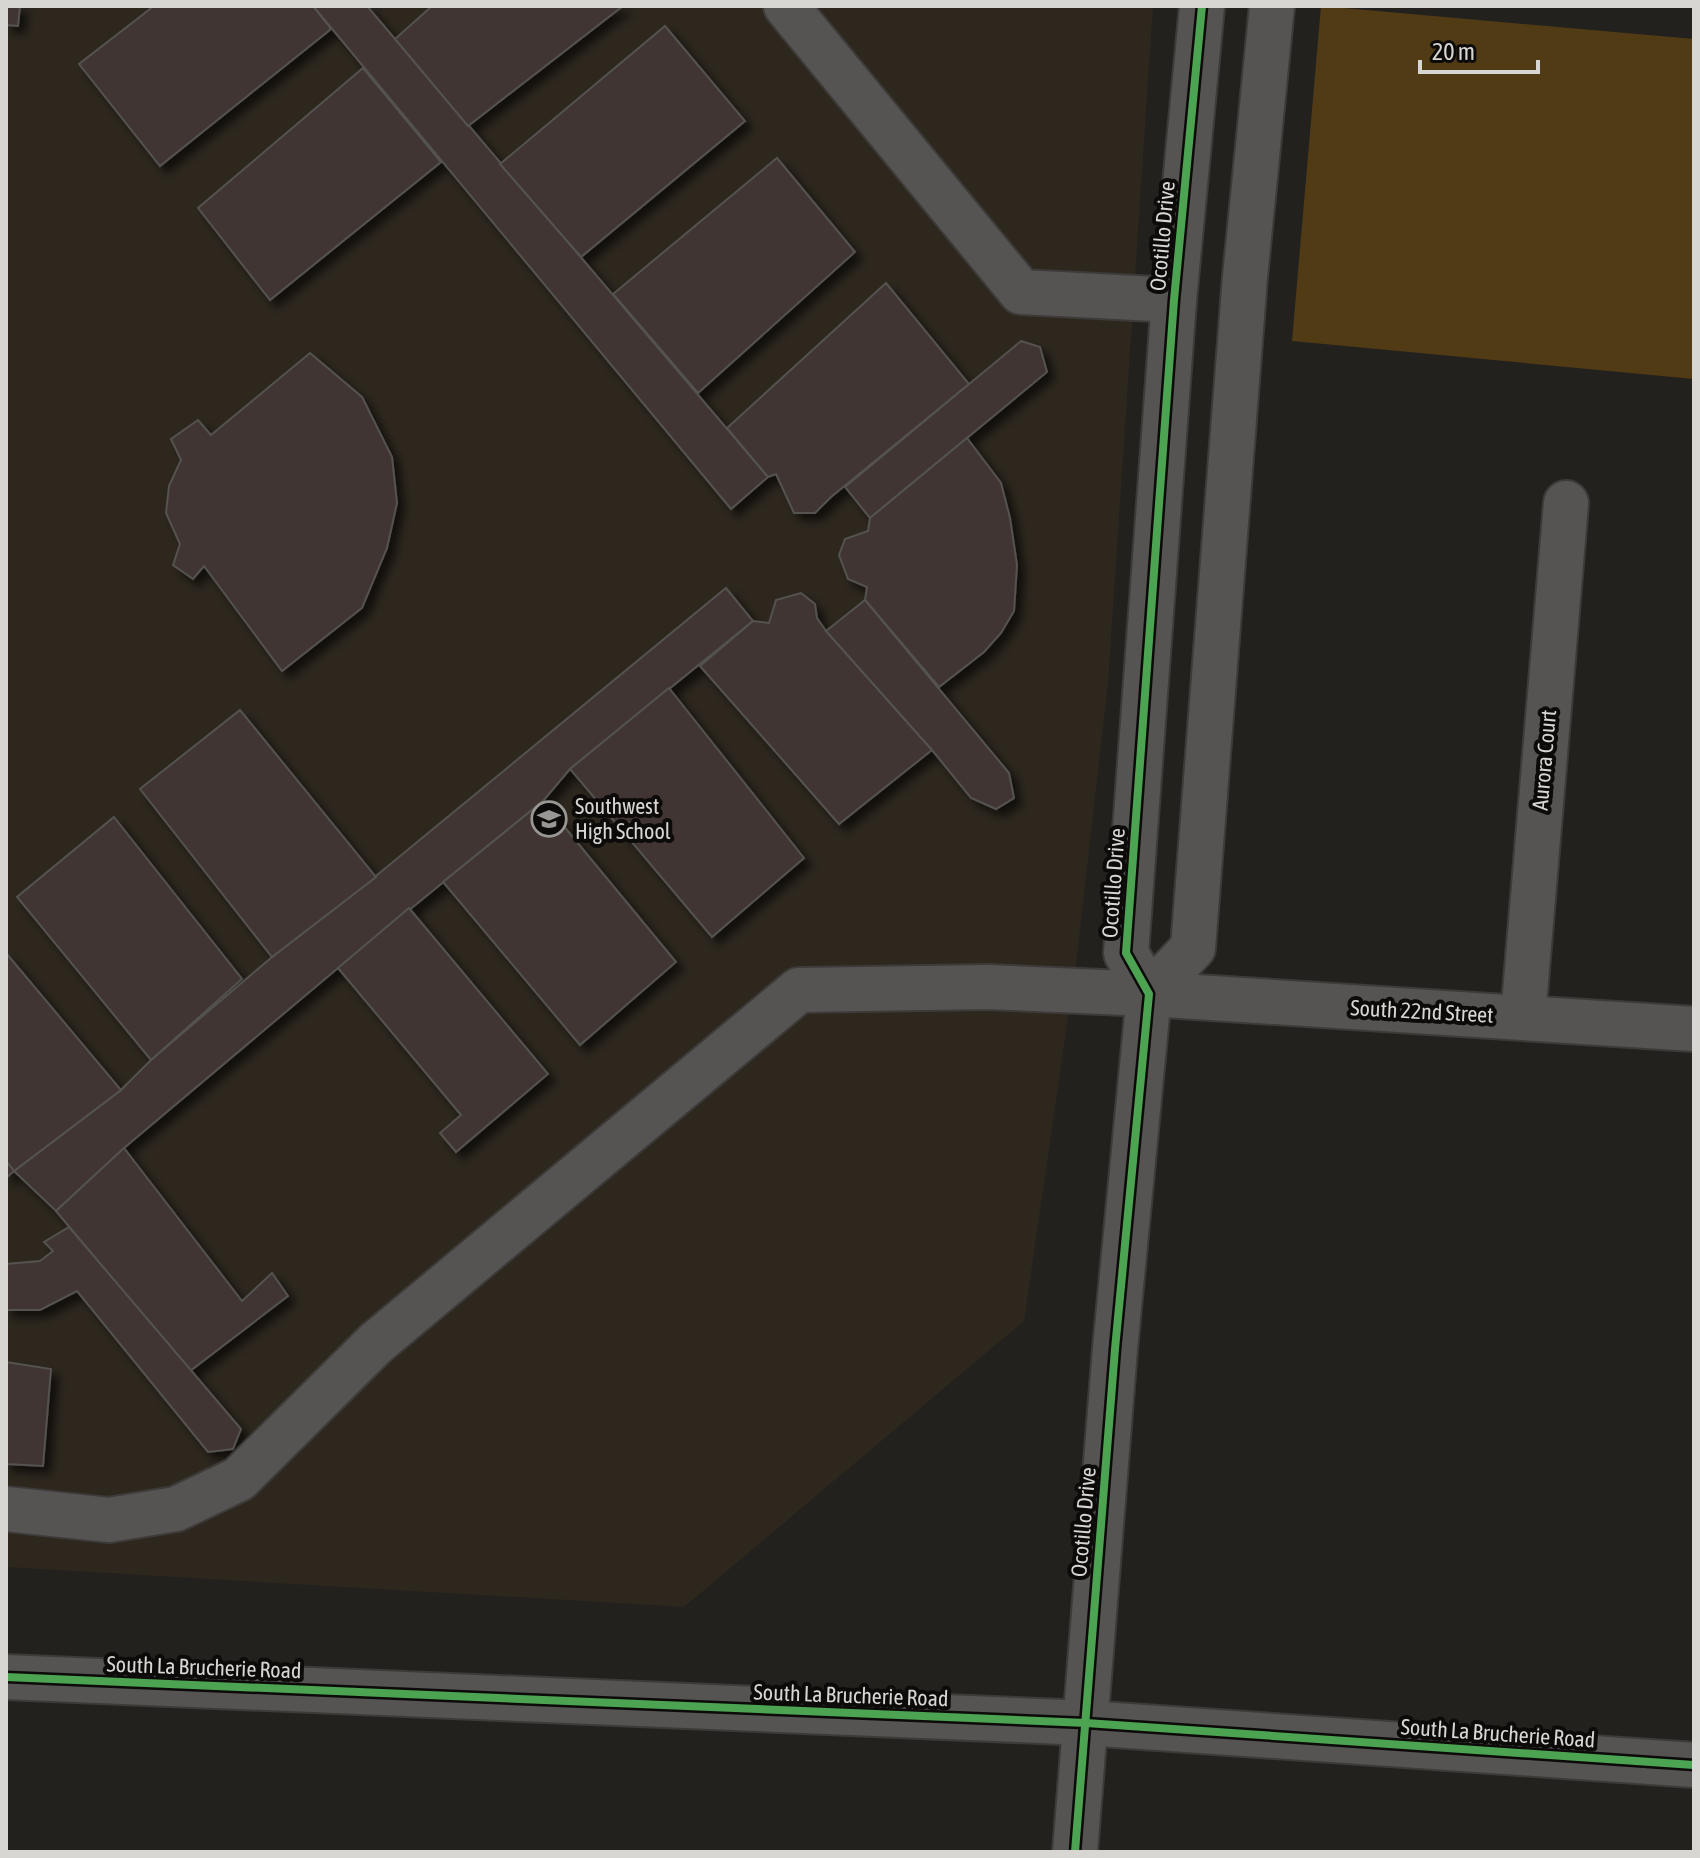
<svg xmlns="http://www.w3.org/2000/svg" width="1700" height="1858" font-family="'Asap Condensed',sans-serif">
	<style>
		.built { fill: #2d271e }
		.green { fill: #513b15 }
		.building { fill: #3f3631; stroke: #545250; stroke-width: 2; filter: url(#shadow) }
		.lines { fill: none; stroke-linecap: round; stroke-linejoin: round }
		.minor-casing { stroke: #3d3b39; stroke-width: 48 }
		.minor { stroke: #565452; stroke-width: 44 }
		.cycleway-casing { stroke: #0c0b09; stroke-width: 13 }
		.cycleway { stroke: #4ca352; stroke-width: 8 }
		.labels { text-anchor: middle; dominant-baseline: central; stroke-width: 8; stroke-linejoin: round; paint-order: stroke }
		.street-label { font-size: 22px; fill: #d8d6d3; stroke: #0c0b09 }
		.poi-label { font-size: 22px; fill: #d8d6d3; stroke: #0c0b09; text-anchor: start }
	</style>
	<defs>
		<filter id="shadow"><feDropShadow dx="7" dy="7" stdDeviation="4" flood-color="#0009"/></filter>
	</defs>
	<rect width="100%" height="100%" fill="#23211e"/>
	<!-- built -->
	<path class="built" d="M 6,6 L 1153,6 L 1108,683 L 1077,956 L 1024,1321 L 684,1607 L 6,1567 Z"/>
	<!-- green -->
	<path class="green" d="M 1321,6 L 1694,39 L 1694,379 L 1292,341 Z"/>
	<!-- building -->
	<g class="building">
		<path d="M 6,6 L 20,6 L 18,26 L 6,25 Z"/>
		<path d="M 154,6 L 313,6 L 331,29 L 160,166 L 79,64 Z"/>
		<path d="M 313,6 L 367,6 L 768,477 L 731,509 Z"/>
		<path d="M 432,6 L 623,6 L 468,126 L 395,39 Z"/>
		<path d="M 665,26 L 745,121 L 581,257 L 500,164 Z"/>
		<path d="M 363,68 L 441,162 L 270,300 L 198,208 Z"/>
		<path d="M 777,158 L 855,252 L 698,393 L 613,294 Z"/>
		<path d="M 886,283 L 969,384 L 831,497 L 815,513 L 794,513 L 776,474 L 768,477 L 727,428 Z"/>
		<path d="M 1021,341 L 1040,347 L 1047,372 L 870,518 L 845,487 Z"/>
		<path d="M 310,353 L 362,397 L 392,457 L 397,503 L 387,548 L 362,608 L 282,671 L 204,566 L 193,579 L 173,565 L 180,544 L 166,513 L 169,486 L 181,460 L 171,439 L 198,420 L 211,435 Z"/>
		<path d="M 967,438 L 1001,483 L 1010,518 L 1017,565 L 1014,611 L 1001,633 L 984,652 L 939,687 L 865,600 L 867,587 L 848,579 L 839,555 L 845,539 L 868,531 L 870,518 Z"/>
		<path d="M 726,588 L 753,621 L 570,769 L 543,801 L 338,968 L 124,1148 L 56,1211 L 14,1171 L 121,1090 L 151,1060 L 272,957 L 371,880 Z"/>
		<path d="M 801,593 L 815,604 L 817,618 L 826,631 L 932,750 L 839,824 L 700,666 L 753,621 L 769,623 L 776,600 Z"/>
		<path d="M 865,600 L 1009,773 L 1014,798 L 996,809 L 971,798 L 932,750 L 826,631 Z"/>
		<path d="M 669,688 L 804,858 L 712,937 L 570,769 Z"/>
		<path d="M 240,710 L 376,877 L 272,957 L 140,789 Z"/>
		<path d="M 543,801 L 676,962 L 580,1045 L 443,882 Z"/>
		<path d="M 114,817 L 242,979 L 151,1060 L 17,897 Z"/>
		<path d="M 409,908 L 548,1074 L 456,1152 L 440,1133 L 461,1115 L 338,968 Z"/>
		<path d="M 6,953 L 121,1090 L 14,1171 L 6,1161 Z"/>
		<path d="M 124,1148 L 242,1301 L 272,1273 L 288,1296 L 190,1371 L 56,1211 Z"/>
		<path d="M 6,1161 L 14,1171 L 6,1178 Z"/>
		<path d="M 69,1227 L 241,1429 L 233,1449 L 208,1452 L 77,1291 L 40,1310 L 6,1310 L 6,1264 L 40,1261 L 53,1251 L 44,1242 Z"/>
		<path d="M 6,1362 L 51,1369 L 43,1466 L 6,1464 Z"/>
	</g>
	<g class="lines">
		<defs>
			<g id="minor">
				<path d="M 786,6 L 1021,292 L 1174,300"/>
				<path d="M 1149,994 L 1193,948 L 1245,277 L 1272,6"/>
				<path d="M 1523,1017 L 1566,503"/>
				<path d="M 6,1509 L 109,1520 L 176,1509 L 239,1479 L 376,1343 L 799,990 L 987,987 L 1149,994 L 1694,1029"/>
				<path d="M 6,1677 L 1086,1723 L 1694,1765"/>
				<path d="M 1075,1852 L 1115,1349 L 1149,994 L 1126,953 L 1174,300 L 1202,6"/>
			</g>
		</defs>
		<!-- minor casing -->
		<use href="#minor" class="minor-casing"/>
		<!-- minor -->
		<use href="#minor" class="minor"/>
		<defs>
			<g id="cycleway">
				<path d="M 6,1677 L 1086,1723 L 1694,1765"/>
				<path d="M 1075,1852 L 1115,1349 L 1149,994 L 1126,953 L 1174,300 L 1202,6"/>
			</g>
		</defs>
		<!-- cycleway casing -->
		<use href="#cycleway" class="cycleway-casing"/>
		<!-- cycleway -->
		<use href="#cycleway" class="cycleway"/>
	</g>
	<!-- icons -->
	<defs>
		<symbol id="school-ring" viewBox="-11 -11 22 22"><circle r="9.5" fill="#0c0b09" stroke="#999794" stroke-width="1.5"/><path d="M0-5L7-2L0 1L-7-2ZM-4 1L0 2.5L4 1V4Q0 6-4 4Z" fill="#999794"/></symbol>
	</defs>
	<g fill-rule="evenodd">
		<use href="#school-ring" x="529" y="799" width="40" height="40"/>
	</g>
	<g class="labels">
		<!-- street labels -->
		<g class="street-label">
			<text transform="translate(1162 236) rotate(-85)">Ocotillo Drive</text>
			<text transform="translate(1544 760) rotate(-85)">Aurora Court</text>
			<text transform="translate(1113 883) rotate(-86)">Ocotillo Drive</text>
			<text transform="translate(1422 1011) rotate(3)">South 22nd Street</text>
			<text transform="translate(1083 1522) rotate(-85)">Ocotillo Drive</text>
			<text transform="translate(204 1667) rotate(2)">South La Brucherie Road</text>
			<text transform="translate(851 1695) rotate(2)">South La Brucherie Road</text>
			<text transform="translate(1498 1733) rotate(4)">South La Brucherie Road</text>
		</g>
		<!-- poi labels -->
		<g class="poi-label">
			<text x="575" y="806">Southwest<tspan x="575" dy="25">High School</tspan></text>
		</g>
	</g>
	<!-- border -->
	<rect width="1700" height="1858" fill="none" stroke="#d8d6d3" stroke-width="16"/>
	<!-- scale -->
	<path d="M1420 60v12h118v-12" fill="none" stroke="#d8d6d3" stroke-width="4"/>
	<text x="1432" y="60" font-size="24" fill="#d8d6d3" stroke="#0c0b09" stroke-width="6" paint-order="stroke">20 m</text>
</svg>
